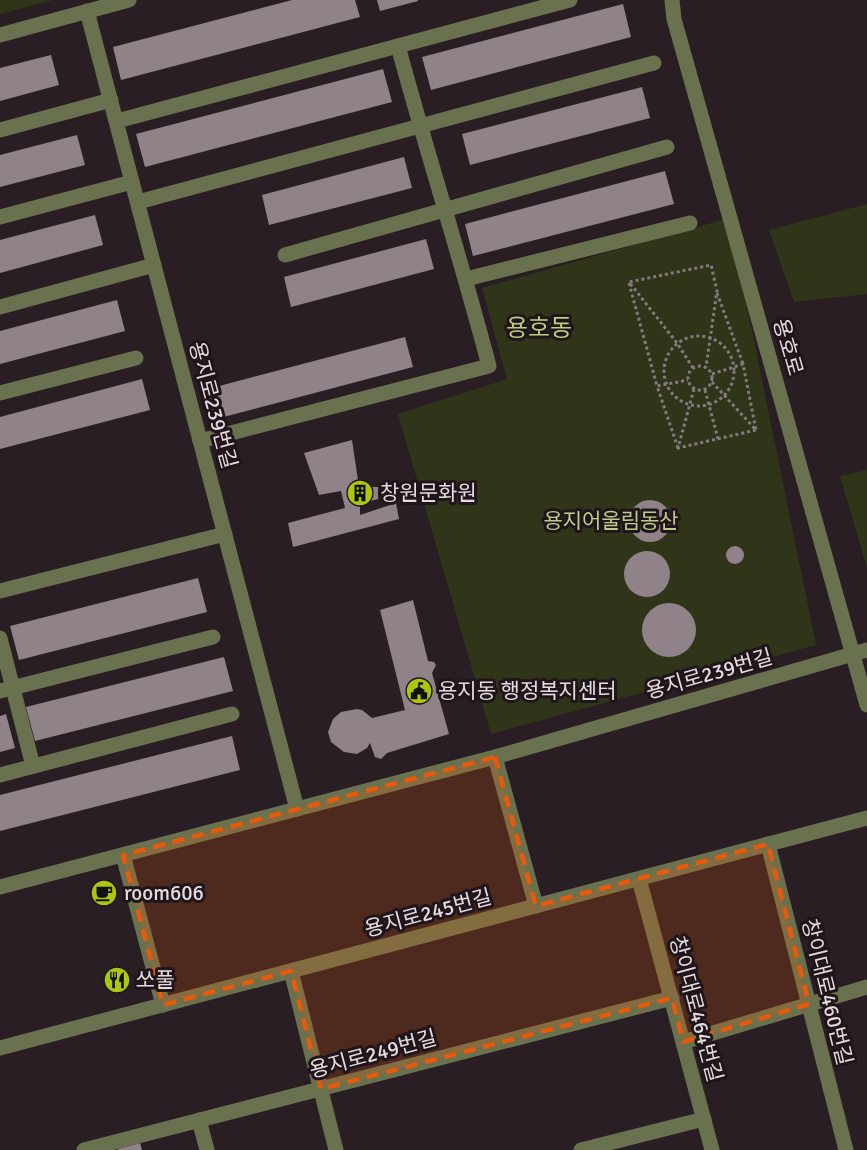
<svg xmlns="http://www.w3.org/2000/svg" width="867" height="1150" font-family="Signika,'Noto Sans KR',sans-serif">
	<style>
		.green { fill: #303519 }
		.building { fill: #8f8288 }
		.lines { fill: none; stroke-linecap: round; stroke-linejoin: round }
		.path { stroke: #847a7f; stroke-width: 3; stroke-dasharray: 3 3; stroke-linecap: butt }
		.minor { stroke: #69714e; stroke-width: 15 }
		.marked { fill: #e8590c; fill-opacity: 0.2; stroke: #e8590c; stroke-width: 4.5; stroke-dasharray: 12 8; stroke-linejoin: round }
		.labels { text-anchor: middle; dominant-baseline: central; stroke-width: 6; stroke-linejoin: round; paint-order: stroke }
		.street-label { font-size: 21px; fill: #e3dbdf; stroke: #1f151a }
		.poi-label { font-size: 21px; fill: #e3dbdf; stroke: #1f151a; text-anchor: start }
		.park-label { font-size: 21px; fill: #bdcc89; stroke: #1f151a }
		.quarter-label { font-size: 24px; fill: #bccc80; stroke: #1f151a }
	</style>
	<rect width="100%" height="100%" fill="#291e23"/>
	<!-- green -->
	<g class="green">
		<path d="M 0,0 L 53,0 L 0,14 Z"/>
		<path d="M 867,204 L 867,294 L 794,302 L 769,230 Z"/>
		<path d="M 729,218 L 816,645 L 491,734 L 398,414 L 507,379 L 482,288 Z"/>
		<path d="M 867,470 L 867,568 L 840,476 Z"/>
	</g>
	<!-- building -->
	<g class="building">
		<path d="M 292,0 L 355,0 L 360,17 L 121,80 L 113,47 Z"/>
		<path d="M 377,0 L 418,0 L 418,1 L 380,11 Z"/>
		<path d="M 623,4 L 631,37 L 431,90 L 422,57 Z"/>
		<path d="M 51,55 L 59,85 L 0,101 L 0,68 Z"/>
		<path d="M 383,69 L 392,102 L 145,167 L 136,134 Z"/>
		<path d="M 642,87 L 650,118 L 470,165 L 462,134 Z"/>
		<path d="M 77,135 L 85,165 L 0,187 L 0,155 Z"/>
		<path d="M 404,157 L 412,188 L 269,225 L 262,195 Z"/>
		<path d="M 665,171 L 674,204 L 473,256 L 465,224 Z"/>
		<path d="M 95,215 L 103,245 L 0,273 L 0,240 Z"/>
		<path d="M 426,239 L 434,269 L 291,307 L 284,277 Z"/>
		<path d="M 117,300 L 125,331 L 0,364 L 0,331 Z"/>
		<path d="M 405,337 L 413,367 L 212,420 L 204,390 Z"/>
		<path d="M 142,379 L 150,410 L 0,449 L 0,417 Z"/>
		<path d="M 352,440 L 359,487 L 378,487 L 378,499 L 360,504 L 360,515 L 396,503 L 399,519 L 293,547 L 288,523 L 345,508 L 341,491 L 319,495 L 304,453 Z"/>
		<circle cx="650" cy="521" r="21"/>
		<circle cx="735" cy="555" r="9"/>
		<circle cx="647" cy="574" r="23"/>
		<path d="M 198,578 L 207,612 L 19,660 L 10,626 Z"/>
		<path d="M 413,600 L 428,661 L 434,662 L 436,665 L 432,673 L 449,734 L 387,753 L 381,759 L 375,757 L 370,743 L 367,748 L 357,754 L 344,752 L 331,742 L 328,732 L 333,719 L 341,712 L 357,709 L 362,710 L 372,718 L 405,710 L 380,610 Z"/>
		<circle cx="669" cy="630" r="27"/>
		<path d="M 224,657 L 233,691 L 35,741 L 26,707 Z"/>
		<path d="M 6,714 L 15,748 L 0,752 L 0,716 Z"/>
		<path d="M 232,736 L 240,770 L 0,831 L 0,795 Z"/>
		<path d="M 140,1143 L 142,1150 L 118,1150 L 118,1149 Z"/>
	</g>
	<g class="lines">
		<!-- path -->
		<g class="path">
			<path d="M 629,283 L 657,386"/>
			<path d="M 717,293 L 743,364"/>
			<circle cx="699" cy="371" r="35"/>
			<circle cx="700" cy="378" r="12"/>
			<path d="M 693,368 L 677,343 L 629,282 L 711,265 L 717,291 L 706,367"/>
			<path d="M 712,374 L 743,364 L 756,430 L 712,382"/>
			<path d="M 694,389 L 678,448 L 756,430"/>
			<path d="M 705,390 L 718,439"/>
			<path d="M 678,448 L 657,386 L 688,380"/>
		</g>
		<!-- minor -->
		<g class="minor">
			<path d="M 672,0 L 674,19 L 867,705"/>
			<path d="M 87,11 L 297,809"/>
			<path d="M 0,35 L 129,0"/>
			<path d="M 117,121 L 570,0"/>
			<path d="M 0,130 L 111,100"/>
			<path d="M 138,202 L 654,63"/>
			<path d="M 0,217 L 132,182"/>
			<path d="M 285,255 L 667,147"/>
			<path d="M 466,279 L 690,223"/>
			<path d="M 0,307 L 154,265"/>
			<path d="M 0,393 L 136,358"/>
			<path d="M 200,441 L 489,366 C 461,259 427,153 398,46"/>
			<path d="M 0,591 L 225,534"/>
			<path d="M 0,638 L 33,766"/>
			<path d="M 0,691 L 213,637"/>
			<path d="M 495,757 L 536,906"/>
			<path d="M 0,775 L 232,714"/>
			<path d="M 768,844 L 846,1150"/>
			<path d="M 123,855 L 163,1005"/>
			<path d="M 639,879 L 712,1150"/>
			<path d="M 0,887 L 495,757 L 867,650"/>
			<path d="M 291,971 L 336,1150"/>
			<path d="M 683,1042 L 867,987"/>
			<path d="M 0,1048 L 867,818"/>
			<path d="M 199,1120 L 207,1150"/>
			<path d="M 84,1150 L 672,998"/>
			<path d="M 581,1150 L 704,1119"/>
		</g>
	</g>
	<!-- marked area -->
	<path class="marked" d="M 495,757 L 536,906 L 768,844 L 809,1004 L 683,1042 L 672,998 L 321,1089 L 291,971 L 163,1005 L 123,855 Z"/>
	<!-- icons -->
	<defs>
		<symbol id="building-disc" viewBox="-11 -11 22 22"><circle r="9.5" fill="#adc60f" stroke="#1f151a"/><path d="M-4-6H4V6H1V3H-1V6H-4ZM-2.5-4.3h1.7v1.8h-1.7ZM.8-4.3h1.7v1.8H.8ZM-2.5-1h1.7V.8h-1.7ZM.8-1h1.7V.8H.8Z" fill="#111"/></symbol>
		<symbol id="civic-disc" viewBox="-11 -11 22 22"><circle r="9.5" fill="#adc60f" stroke="#1f151a"/><path d="M-.6-6.5H3V-4.5H.6V-3L4-1V1h2V6H-6V1h2V-1L-.6-3ZM-1.2 2.5V6h2.4V2.5Z" fill="#111"/></symbol>
		<symbol id="cafe-disc" viewBox="-11 -11 22 22"><circle r="9.5" fill="#adc60f" stroke="#1f151a"/><path d="M-5.5-4.5H6V0H3Q3 3.5 0 3.5H-2.5Q-5.5 3.5-5.5 0ZM3-3.2v2h1.7v-2ZM-6 4.5H4V6H-6Z" fill="#111"/></symbol>
		<symbol id="restaurant-disc" viewBox="-11 -11 22 22"><circle r="9.5" fill="#adc60f" stroke="#1f151a"/><path d="M-5-6h1v4h1v-4h1v4h1v-4h1v5L-1.5 .5V6h-2V.5L-5-1ZM5-6V6H3V1.5H1.5Q1.5-4 5-6Z" fill="#111"/></symbol>
	</defs>
	<g fill-rule="evenodd">
		<use href="#building-disc" x="345" y="478" width="30" height="30"/>
		<use href="#civic-disc" x="404" y="676" width="30" height="30"/>
		<use href="#cafe-disc" x="89" y="878" width="30" height="30"/>
		<use href="#restaurant-disc" x="102" y="965" width="30" height="30"/>
	</g>
	<g class="labels">
		<!-- street labels -->
		<g class="street-label">
			<text transform="translate(788 347) rotate(74)">용호로</text>
			<text transform="translate(213 405) rotate(75)">용지로239번길</text>
			<text transform="translate(709 674) rotate(-16)">용지로239번길</text>
			<text transform="translate(428 913) rotate(-15)">용지로245번길</text>
			<text transform="translate(827 992) rotate(76)">창이대로460번길</text>
			<text transform="translate(696 1009) rotate(75)">창이대로464번길</text>
			<text transform="translate(373 1054) rotate(-15)">용지로249번길</text>
		</g>
		<!-- poi labels -->
		<g class="poi-label">
			<text x="380" y="493">창원문화원</text>
			<text x="438" y="691">용지동 행정복지센터</text>
			<text x="124" y="893">room606</text>
			<text x="136" y="980">쏘풀</text>
		</g>
		<!-- park labels -->
		<g class="park-label">
			<text x="611" y="521">용지어울림동산</text>
		</g>
		<!-- quarter labels -->
		<g class="quarter-label">
			<text x="539" y="328">용호동</text>
		</g>
	</g>
</svg>
